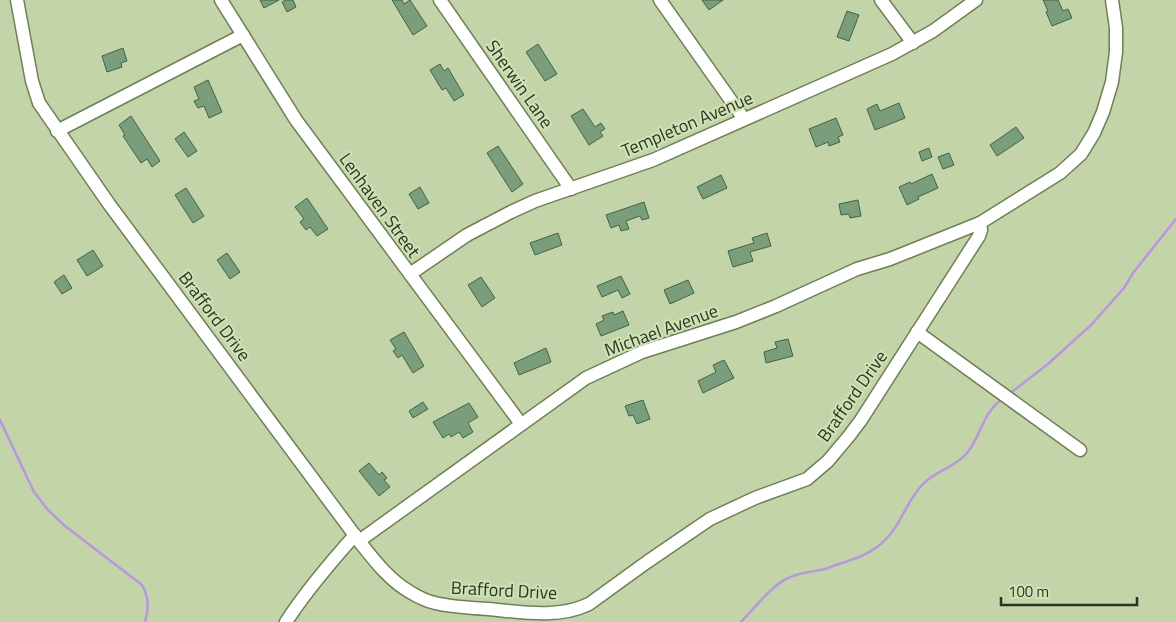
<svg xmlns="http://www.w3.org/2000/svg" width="1176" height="622" font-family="'Titillium Web',sans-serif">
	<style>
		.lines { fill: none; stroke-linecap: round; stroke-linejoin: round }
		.stream { stroke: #b997de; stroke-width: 2.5 }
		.building { fill: #7a9d7c; stroke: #436345 }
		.minor-casing { stroke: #6f7f57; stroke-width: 15 }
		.minor { stroke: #fff; stroke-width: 12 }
		.labels { text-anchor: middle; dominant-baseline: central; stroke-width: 4; stroke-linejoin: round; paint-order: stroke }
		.street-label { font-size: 18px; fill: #2d3423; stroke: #cfe2b5 }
	</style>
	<rect width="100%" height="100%" fill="#c3d4a9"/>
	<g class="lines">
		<!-- stream -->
		<g class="stream">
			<path d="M 1009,394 L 1048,364 L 1091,325 L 1124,288 L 1133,273 L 1176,219"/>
			<path d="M 0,420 L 34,492 L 48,510 L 65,526 L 142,585 C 149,597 149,608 145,622"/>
			<path d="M 741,622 C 754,609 772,585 788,578 C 800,572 813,572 825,569 C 829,568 832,566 836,565 C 854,559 869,555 883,542 C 901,526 907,499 924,483 C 937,470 956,467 967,453 C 981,436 982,414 1002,399"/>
		</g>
	</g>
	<!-- building -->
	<g class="building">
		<path d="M 260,0 L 279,0 L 264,8 Z"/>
		<path d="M 286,0 L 293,0 L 296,7 L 287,12 L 282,2 Z"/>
		<path d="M 392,0 L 402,0 L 404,4 L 410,0 L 427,26 L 413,35 Z"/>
		<path d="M 702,0 L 723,0 L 709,10 Z"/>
		<path d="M 1043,0 L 1058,0 L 1063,11 L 1068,9 L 1072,18 L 1052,26 L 1046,12 L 1048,11 Z"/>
		<path d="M 847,11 L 859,15 L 849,41 L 837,37 Z"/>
		<path d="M 538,44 L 557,74 L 545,81 L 526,52 Z"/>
		<path d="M 123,48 L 127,61 L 121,63 L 122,67 L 107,72 L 102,56 Z"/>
		<path d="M 440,64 L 444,71 L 448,68 L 464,95 L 454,101 L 446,88 L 442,90 L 430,70 Z"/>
		<path d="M 208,80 L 222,112 L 209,118 L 204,106 L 198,108 L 194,101 L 199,99 L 194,87 Z"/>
		<path d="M 899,103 L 905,118 L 875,130 L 867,109 L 877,104 L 880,111 Z"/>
		<path d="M 583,109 L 595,127 L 601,123 L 605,129 L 600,132 L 603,136 L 589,145 L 571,116 Z"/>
		<path d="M 131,116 L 160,161 L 152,167 L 147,159 L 141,163 L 123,136 L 125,135 L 119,125 Z"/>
		<path d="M 836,118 L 843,135 L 838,137 L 840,142 L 829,146 L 828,142 L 816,147 L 809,129 Z"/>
		<path d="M 1016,127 L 1024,138 L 997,156 L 990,145 Z"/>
		<path d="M 184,132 L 197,151 L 188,157 L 175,139 Z"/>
		<path d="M 498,146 L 523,184 L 512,192 L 487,153 Z"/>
		<path d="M 929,148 L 932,157 L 922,161 L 919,152 Z"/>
		<path d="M 949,153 L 954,165 L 943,169 L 938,157 Z"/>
		<path d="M 932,174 L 938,188 L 918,197 L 919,199 L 907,205 L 899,187 L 910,182 L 911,184 Z"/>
		<path d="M 721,175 L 727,188 L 703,199 L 697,187 Z"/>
		<path d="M 420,187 L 429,203 L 418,209 L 409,194 Z"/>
		<path d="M 186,188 L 204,216 L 193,223 L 175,195 Z"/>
		<path d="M 307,198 L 328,229 L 317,236 L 310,227 L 306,230 L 300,222 L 304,219 L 295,207 Z"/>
		<path d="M 858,200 L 861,216 L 850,218 L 849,214 L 841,215 L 839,204 Z"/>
		<path d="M 644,202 L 649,218 L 642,220 L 640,216 L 626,221 L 629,229 L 621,231 L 619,225 L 611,228 L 606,215 Z"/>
		<path d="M 558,233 L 562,245 L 535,255 L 530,243 Z"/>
		<path d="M 767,233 L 771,246 L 750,252 L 753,261 L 733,267 L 728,251 L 754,243 L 752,238 Z"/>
		<path d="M 93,250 L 103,266 L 87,276 L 77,260 Z"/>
		<path d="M 227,253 L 240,272 L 230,279 L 217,260 Z"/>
		<path d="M 64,275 L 72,288 L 62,294 L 54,282 Z"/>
		<path d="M 621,276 L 630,294 L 622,298 L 618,290 L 602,297 L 597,286 Z"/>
		<path d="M 481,277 L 495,298 L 482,307 L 468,285 Z"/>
		<path d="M 688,280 L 694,293 L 670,304 L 664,290 Z"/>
		<path d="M 623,311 L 629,325 L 601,336 L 596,324 L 604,320 L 602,316 L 613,312 L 614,315 Z"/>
		<path d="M 404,332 L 424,366 L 413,373 L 402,355 L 398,358 L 393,351 L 396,349 L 390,340 Z"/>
		<path d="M 788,339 L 793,356 L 766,363 L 764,352 L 777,348 L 775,342 Z"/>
		<path d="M 546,348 L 551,362 L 519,375 L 514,363 Z"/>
		<path d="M 724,360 L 734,378 L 703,393 L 698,381 L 716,372 L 713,365 Z"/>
		<path d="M 643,400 L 650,419 L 637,424 L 633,415 L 629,416 L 625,406 Z"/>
		<path d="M 423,402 L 428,409 L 413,418 L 409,411 Z"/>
		<path d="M 469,403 L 478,417 L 468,423 L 473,432 L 463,438 L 459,432 L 451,437 L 449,434 L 443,438 L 433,422 Z"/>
		<path d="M 369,463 L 379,475 L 382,472 L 387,478 L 384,480 L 390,487 L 379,496 L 359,471 Z"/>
	</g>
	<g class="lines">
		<defs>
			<g id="minor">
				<path d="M 17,0 L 32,81 L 39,103 L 109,204 L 359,541 C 374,560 389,580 410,592 C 418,597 426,601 435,603 C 452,607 470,608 488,609 C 521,612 558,619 589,604 L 647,562 L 710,519 L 755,498 L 807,479 L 828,461 L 849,436 L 861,420 L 979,236 L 981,230 L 980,223"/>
				<path d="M 221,0 L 296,120 L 521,424"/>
				<path d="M 440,0 L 571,189"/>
				<path d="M 660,0 L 744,119"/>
				<path d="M 881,0 L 913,43"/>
				<path d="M 57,131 L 243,35"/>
				<path d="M 410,274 L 467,235 L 511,212 L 535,201 L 653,160 L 892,54 L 933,31 L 976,0"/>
				<path d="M 917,332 L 1080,450"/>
				<path d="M 359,541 L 586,378 L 642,352 L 736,322 L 776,306 L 857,269 L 890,259 L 980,223 L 1060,173 L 1081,154 L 1094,133 L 1103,112 L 1112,82 L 1116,52 L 1116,28 L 1112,0"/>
				<path d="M 286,622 C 306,591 330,563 355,535"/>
			</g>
		</defs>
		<!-- minor casing -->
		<use href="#minor" class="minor-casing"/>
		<!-- minor -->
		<use href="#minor" class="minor"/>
	</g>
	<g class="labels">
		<!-- street labels -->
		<g class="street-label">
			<text transform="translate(520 84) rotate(55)">Sherwin Lane</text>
			<text transform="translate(687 124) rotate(-23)">Templeton Avenue</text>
			<text transform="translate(380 205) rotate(54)">Lenhaven Street</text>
			<text transform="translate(215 316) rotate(53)">Brafford Drive</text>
			<text transform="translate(661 330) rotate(-20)">Michael Avenue</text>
			<text transform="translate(852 396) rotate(-55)">Brafford Drive</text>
			<text transform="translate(504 590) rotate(3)">Brafford Drive</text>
		</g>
	</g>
	<!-- scale -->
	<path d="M1001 597v8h136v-8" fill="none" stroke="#2d3423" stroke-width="2.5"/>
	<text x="1008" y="597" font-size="15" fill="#2d3423" stroke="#cfe2b5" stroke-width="4" paint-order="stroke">100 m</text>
</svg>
